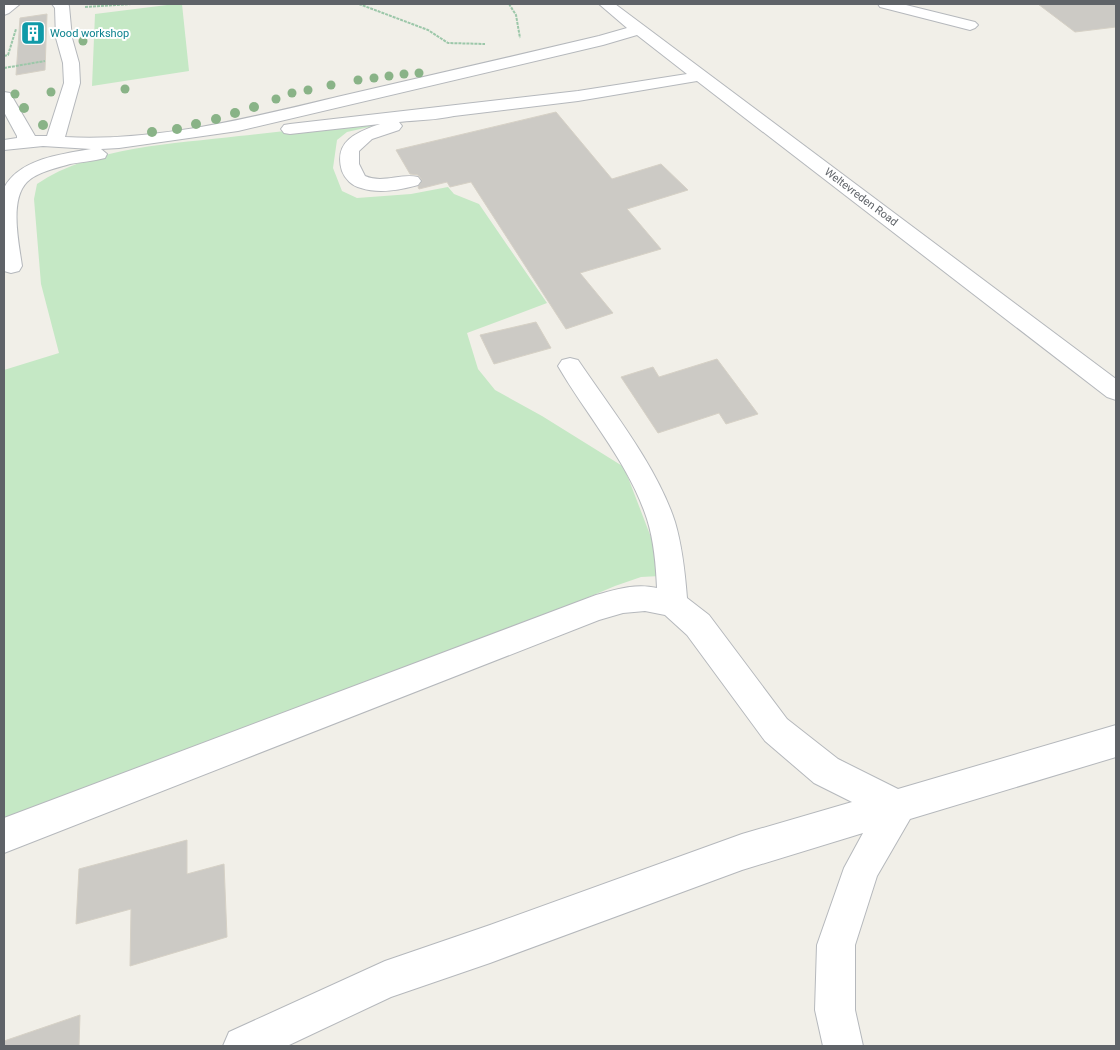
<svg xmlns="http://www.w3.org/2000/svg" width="1120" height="1050" font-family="Roboto,sans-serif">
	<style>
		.green { fill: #c5e8c5 }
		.building { fill: #cccac5; stroke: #d6d1c6 }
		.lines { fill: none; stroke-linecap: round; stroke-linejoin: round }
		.minor-casing { stroke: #b5b8bc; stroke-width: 2 }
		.path { stroke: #9cc7a9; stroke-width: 2; stroke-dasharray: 3 1; stroke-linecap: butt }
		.minor { fill: #fff; fill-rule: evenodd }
		.tree { fill: #89b387 }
		.labels { text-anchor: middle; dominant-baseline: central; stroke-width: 4; stroke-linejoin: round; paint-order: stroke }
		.far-culture-label { font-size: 11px; fill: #0d838f; stroke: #fff; text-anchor: start }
		.far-street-label { font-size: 11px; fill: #5f6368; stroke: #fff }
	</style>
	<rect width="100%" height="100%" fill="#f1efe8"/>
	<!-- green -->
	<g class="green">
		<path d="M 175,4 L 182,4 L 189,71 L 92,86 L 95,14 Z"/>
		<path d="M 413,117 L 347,132 L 337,140 L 333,168 L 342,191 L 357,198 L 411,194 L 448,187 L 454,194 L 479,204 L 547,303 L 467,333 L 478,369 L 495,390 L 542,416 L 624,467 L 657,553 L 660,576 L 641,577 L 615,586 L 451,655 L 267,725 L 4,819 L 4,370 L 59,353 L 41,284 L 34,199 L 37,184 C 93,146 174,144 239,136 C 297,130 355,123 413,117 Z"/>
	</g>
	<!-- building -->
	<g class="building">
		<path d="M 1038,4 L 1116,4 L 1116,27 L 1075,32 Z"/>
		<path d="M 47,14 L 45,70 L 16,75 L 20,18 Z"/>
		<path d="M 556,112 L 612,179 L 661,164 L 688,190 L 627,209 L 661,249 L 580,273 L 613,313 L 566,329 L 471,182 L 450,187 L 447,182 L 419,189 L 418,187 L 422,180 L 418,175 L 410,174 L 396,150 Z"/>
		<path d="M 536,322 L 551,348 L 494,364 L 480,335 Z"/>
		<path d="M 717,359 L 758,414 L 726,424 L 719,413 L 658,433 L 621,377 L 653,367 L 659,377 Z"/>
		<path d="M 187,840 L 187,874 L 224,864 L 227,937 L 130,966 L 131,909 L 76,924 L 79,869 Z"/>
		<path d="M 80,1015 L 79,1046 L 4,1046 L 4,1041 Z"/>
	</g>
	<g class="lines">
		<defs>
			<g id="minor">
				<path d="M 4,4 L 20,4 L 9,13 L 4,15 Z"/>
				<path d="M 52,4 L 68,4 L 69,6 L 72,38 L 79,63 L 80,83 L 65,137 C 155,142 250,118 337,97 C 424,77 511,57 599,36 L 627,28 L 599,4 L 615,4 L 1116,379 L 1116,400 L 1107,397 L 697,81 L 578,101 L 454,116 C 436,120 418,120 399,122 L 402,126 L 399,130 L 372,139 L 359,151 L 359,164 L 365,176 C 383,184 400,173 418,177 L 421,181 L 418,185 C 400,190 379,194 361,188 C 352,186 345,179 342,171 C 333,141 357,132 380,124 L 290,134 L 284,133 L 281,129 L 284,125 L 290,124 L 578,91 L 687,74 L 637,35 L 603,45 L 238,131 L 119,148 L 101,149 L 107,154 L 105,158 C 93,161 81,162 70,164 C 57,168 37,172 27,182 C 9,200 19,244 22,266 L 19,271 L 11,273 L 4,271 L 4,188 C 19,159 61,154 91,149 L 43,146 L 4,150 L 4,140 L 17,138 L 17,136 L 4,112 L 4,92 L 10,93 L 35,136 L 47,136 L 64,83 L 63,63 L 56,38 L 55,8 Z"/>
				<path d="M 878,4 L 902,4 L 975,22 L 978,25 L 975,28 L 970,30 L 880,7 Z"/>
				<path d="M 570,358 L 578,360 C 611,409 657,466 675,522 C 682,546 685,572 687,598 L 709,615 L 787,719 L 838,759 L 898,789 L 1116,725 L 1116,757 L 910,819 L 877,876 L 855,945 L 855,1010 L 863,1046 L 823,1046 L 815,1010 L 817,945 L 844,868 L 863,833 L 742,870 L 490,963 L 391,997 L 287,1046 L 223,1046 L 229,1032 L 385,961 L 490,925 L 742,834 L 852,802 L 814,783 L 765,741 L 687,635 L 665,615 L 645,611 L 623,613 L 599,620 L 4,853 L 4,818 L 596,595 C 617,589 636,583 657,588 C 656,565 654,541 647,519 C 629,463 587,416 558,366 L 562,360 Z"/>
			</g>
		</defs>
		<!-- minor casing -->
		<use href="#minor" class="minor-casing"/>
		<!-- path -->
		<g class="path">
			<path d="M 359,4 L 428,30 L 448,43 L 485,44"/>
			<path d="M 509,4 L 516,15 L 520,38"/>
			<path d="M 85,7 L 131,4"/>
			<path d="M 4,56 L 8,55 L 16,29"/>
			<path d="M 4,68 L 45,61"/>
		</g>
		<!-- minor -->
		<use href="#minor" class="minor"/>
	</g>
	<!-- trees -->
	<g class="tree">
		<circle cx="83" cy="41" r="4.5"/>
		<circle cx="419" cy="73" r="4.5"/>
		<circle cx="404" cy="74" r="4.5"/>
		<circle cx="389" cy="76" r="4.5"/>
		<circle cx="374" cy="78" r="4.5"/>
		<circle cx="358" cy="80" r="4.5"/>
		<circle cx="331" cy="85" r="4.5"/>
		<circle cx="125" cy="89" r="4.5"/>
		<circle cx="308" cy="90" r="4.5"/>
		<circle cx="51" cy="92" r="4.5"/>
		<circle cx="292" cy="93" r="4.5"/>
		<circle cx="15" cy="94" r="4.5"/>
		<circle cx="276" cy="99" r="4.5"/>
		<circle cx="254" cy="107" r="5"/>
		<circle cx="24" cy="108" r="5"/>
		<circle cx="235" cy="113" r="5"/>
		<circle cx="216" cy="119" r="5"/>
		<circle cx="196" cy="124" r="5"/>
		<circle cx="43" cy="125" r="5"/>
		<circle cx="177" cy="129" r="5"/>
		<circle cx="152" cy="132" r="5"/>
	</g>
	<!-- icons -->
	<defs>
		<symbol id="building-square" viewBox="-11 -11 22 22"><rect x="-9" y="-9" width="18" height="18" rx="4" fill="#0f9aa8" stroke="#fff"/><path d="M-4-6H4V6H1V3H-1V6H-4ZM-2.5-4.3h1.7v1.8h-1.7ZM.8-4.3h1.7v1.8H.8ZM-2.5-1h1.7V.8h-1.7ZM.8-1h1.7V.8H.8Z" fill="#fff"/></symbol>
	</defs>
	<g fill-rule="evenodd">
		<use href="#building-square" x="19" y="19" width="28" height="28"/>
	</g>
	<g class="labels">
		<!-- far-culture labels -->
		<g class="far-culture-label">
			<text x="50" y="33">Wood workshop</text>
		</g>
		<!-- far-street labels -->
		<g class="far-street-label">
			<text transform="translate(861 197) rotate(37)">Weltevreden Road</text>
		</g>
	</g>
	<!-- border -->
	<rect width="1120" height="1050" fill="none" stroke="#5f6368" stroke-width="10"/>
</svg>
